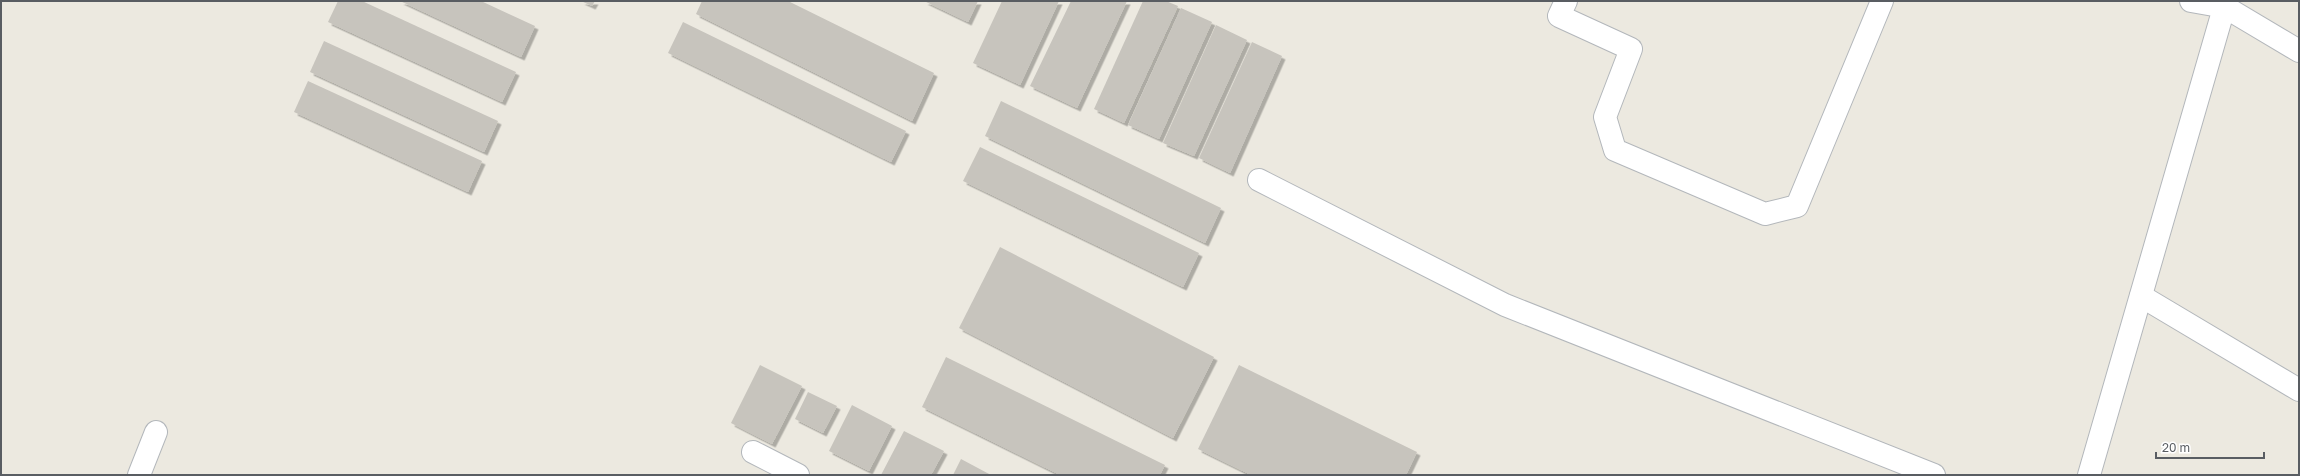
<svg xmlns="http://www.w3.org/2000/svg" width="2300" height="476" font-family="'Golos Text',sans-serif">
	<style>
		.building { fill: #c7c4bd; filter: url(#shadow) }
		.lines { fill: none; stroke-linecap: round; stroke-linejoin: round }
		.minor-casing { stroke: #b3b7bb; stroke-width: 24 }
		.minor { stroke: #fff; stroke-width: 22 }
	</style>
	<defs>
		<filter id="shadow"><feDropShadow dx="3.5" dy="3.5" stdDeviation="0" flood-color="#0004"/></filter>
	</defs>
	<rect width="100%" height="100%" fill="#ece9e0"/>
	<!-- building -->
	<g class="building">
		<path d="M 338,1 L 362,1 L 516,72 L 502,102 L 328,22 Z"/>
		<path d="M 400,1 L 481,1 L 535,26 L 521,57 Z"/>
		<path d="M 581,1 L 595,1 L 592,6 Z"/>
		<path d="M 702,1 L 788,1 L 934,73 L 912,121 L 696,14 Z"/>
		<path d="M 924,1 L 978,1 L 968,22 Z"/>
		<path d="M 1002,1 L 1059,1 L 1020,85 L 973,63 Z"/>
		<path d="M 1071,1 L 1127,1 L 1077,108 L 1030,86 Z"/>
		<path d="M 1143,1 L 1166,1 L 1178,6 L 1124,123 L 1094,109 Z"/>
		<path d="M 1181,8 L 1212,22 L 1159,139 L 1128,125 Z"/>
		<path d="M 683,22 L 906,131 L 891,162 L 668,53 Z"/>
		<path d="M 1216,25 L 1247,40 L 1194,156 L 1163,143 Z"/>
		<path d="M 324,41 L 498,121 L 484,152 L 310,72 Z"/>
		<path d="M 1252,42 L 1282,56 L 1230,173 L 1199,158 Z"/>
		<path d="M 308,81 L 482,161 L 468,192 L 294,112 Z"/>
		<path d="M 1001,101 L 1221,208 L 1205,243 L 985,136 Z"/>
		<path d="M 980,147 L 1199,253 L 1183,287 L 963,181 Z"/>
		<path d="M 1000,247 L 1214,357 L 1173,438 L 959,328 Z"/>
		<path d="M 946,357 L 1165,465 L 1160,475 L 1060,475 L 922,407 Z"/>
		<path d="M 760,365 L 802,386 L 772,444 L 731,423 Z"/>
		<path d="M 1239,365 L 1417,452 L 1406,475 L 1251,475 L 1198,449 Z"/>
		<path d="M 808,392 L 837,406 L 823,433 L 795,419 Z"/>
		<path d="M 852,405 L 892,426 L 869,471 L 829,451 Z"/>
		<path d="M 904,431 L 944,451 L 931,475 L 881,475 Z"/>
		<path d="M 961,459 L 991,475 L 953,475 Z"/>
	</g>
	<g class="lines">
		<defs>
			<g id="minor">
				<path d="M 1566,1 L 1559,16 L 1631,49 L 1605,117 L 1615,150 L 1765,214 L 1797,206 L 1882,1"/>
				<path d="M 2191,1 L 2225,7 L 2299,51"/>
				<path d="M 1259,180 L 1505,305 L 1934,475"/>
				<path d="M 2141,296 L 2299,390"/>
				<path d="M 753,452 L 798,475"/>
				<path d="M 139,475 L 156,432"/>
				<path d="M 2089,475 L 2226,1"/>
			</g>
		</defs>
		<!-- minor casing -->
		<use href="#minor" class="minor-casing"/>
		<!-- minor -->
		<use href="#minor" class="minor"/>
	</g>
	<!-- border -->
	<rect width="2300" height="476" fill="none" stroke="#595d62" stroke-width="4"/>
	<!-- scale -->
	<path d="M2156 452v6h108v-6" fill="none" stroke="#595d62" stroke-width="2"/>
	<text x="2162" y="452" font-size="12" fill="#595d62" stroke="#ffffff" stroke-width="3" paint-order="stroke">20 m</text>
</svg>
